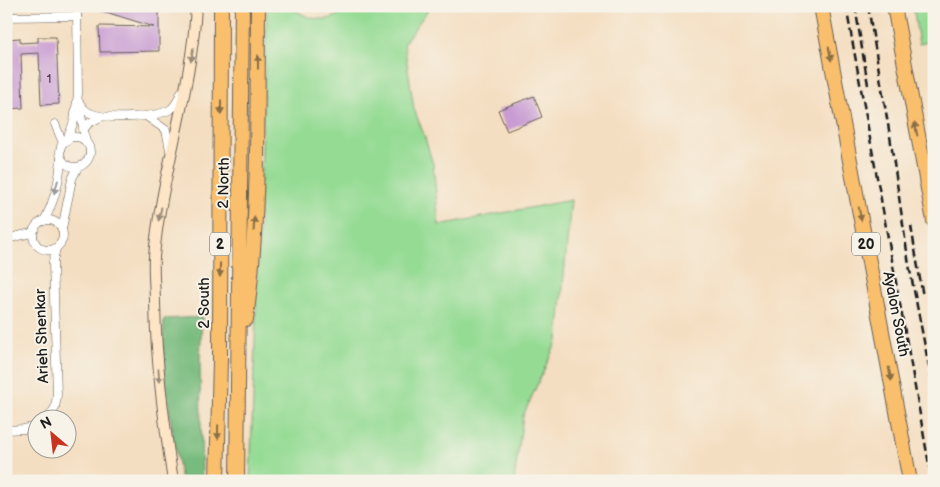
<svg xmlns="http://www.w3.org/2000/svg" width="940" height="487" font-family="'Balsamiq Sans',sans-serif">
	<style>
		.green { fill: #95db94; stroke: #587c58 }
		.forest { fill: #78bb7e; stroke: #4a6c4d }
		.building { fill: #c89bd3 }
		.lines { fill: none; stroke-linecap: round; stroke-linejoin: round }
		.minor-casing { stroke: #686056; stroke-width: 9 }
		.secondary-casing { stroke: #686056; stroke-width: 12 }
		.motorway-casing { stroke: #686056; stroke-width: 16 }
		.minor { stroke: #fff; stroke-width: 8 }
		.secondary { stroke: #fde5c5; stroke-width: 10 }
		.motorway { stroke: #f9bf6d; stroke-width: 14 }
		.rail { stroke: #1c1c1c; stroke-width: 2.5; stroke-dasharray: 8 4; stroke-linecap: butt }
		.oneway { fill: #8a6e44 }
		.oneway2 { fill: #988b79 }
		.oneway3 { fill: #999 }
		.labels { text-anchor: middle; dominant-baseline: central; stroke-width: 4; stroke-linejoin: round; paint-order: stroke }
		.number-label { font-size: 12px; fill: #473c4a }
		.shield { fill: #f7f3e8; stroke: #5e5c59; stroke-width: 1 }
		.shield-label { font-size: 14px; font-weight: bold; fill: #1c1c1c }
		.street-label { font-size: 15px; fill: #1c1c1c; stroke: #f7f3e8 }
	</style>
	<rect width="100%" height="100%" fill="#f7f3e8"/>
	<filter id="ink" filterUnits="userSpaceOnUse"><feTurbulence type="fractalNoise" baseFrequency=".02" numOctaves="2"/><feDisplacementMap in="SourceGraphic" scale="10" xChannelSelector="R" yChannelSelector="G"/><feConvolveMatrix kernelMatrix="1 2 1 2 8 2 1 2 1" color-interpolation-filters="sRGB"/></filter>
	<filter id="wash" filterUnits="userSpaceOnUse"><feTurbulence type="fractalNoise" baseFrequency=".0096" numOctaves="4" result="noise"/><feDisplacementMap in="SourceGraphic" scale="20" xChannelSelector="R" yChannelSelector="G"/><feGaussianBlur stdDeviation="1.12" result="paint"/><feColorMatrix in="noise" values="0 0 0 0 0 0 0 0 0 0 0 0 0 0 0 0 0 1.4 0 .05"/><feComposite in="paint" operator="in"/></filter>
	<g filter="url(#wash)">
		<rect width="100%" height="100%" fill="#f4dec1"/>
		<!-- green -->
		<g class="green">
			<path d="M 267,6 C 274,6 281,5 288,6 C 293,7 297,12 302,14 C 315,21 339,23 344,6 L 431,6 L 404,43 L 414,109 L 424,135 L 433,164 L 439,225 L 571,200 L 558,339 L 523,416 L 514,481 L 250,481 Z"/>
			<path d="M 913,6 L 934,6 L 934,41 L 919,44 Z"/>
		</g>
		<!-- forest -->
		<path class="forest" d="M 202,317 L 200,362 L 202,481 L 181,481 C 172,427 160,373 164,319 Z"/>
		<g id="blocks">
			<!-- building -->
			<g class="building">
				<path d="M 93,6 L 159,6 L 159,51 L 100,52 L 99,26 L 154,27 L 93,8 Z"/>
				<path d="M 38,37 L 56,37 L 59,104 L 41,105 L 39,53 L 21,54 L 23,108 L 6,109 L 6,39 L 20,38 L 20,43 L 38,42 Z"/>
				<path d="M 534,96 L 542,117 L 507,131 L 498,110 Z"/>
			</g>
		</g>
	</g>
	<g filter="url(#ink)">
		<use href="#blocks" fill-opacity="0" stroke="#686056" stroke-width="1"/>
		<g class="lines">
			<defs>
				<g id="minor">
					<path d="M 6,17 L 77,16"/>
					<path d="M 79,102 C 82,107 85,111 90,113 C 106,120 156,118 171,109 C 176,105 179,98 181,92"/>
					<path d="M 79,104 L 86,143"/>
					<path d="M 146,116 L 166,130 L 170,150"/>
					<path d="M 55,124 L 63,143"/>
					<path d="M 83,130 L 89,123 L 101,117"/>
					<circle cx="75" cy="152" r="15"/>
					<path d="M 67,140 L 74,121 L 78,94 L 77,6"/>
					<circle cx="48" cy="235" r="15"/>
					<path d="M 44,221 C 54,202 60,179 61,158"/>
					<path d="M 62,229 L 72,179 L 78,167"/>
					<path d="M 6,239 L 31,233 L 35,229"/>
					<path d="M 47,420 L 55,408 L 57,395 L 53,262 L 56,248"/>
					<path d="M 6,430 L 24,429 L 38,426"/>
				</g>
				<path id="secondary" d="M 173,481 C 164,422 156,363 155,303 C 155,288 153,272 154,257 C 161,173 192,91 196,6"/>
				<g id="motorway">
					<path d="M 821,6 L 910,481"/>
					<path d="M 894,6 L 934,221"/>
					<path d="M 246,319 C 260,216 257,110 258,6"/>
					<path d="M 217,481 L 220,360 L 221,6"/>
					<path d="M 237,481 L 242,6"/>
				</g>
			</defs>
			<!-- minor casing -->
			<use href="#minor" class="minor-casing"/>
			<!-- secondary casing -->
			<use href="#secondary" class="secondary-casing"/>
			<!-- motorway casing -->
			<use href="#motorway" class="motorway-casing"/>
			<!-- minor -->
			<use href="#minor" class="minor"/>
			<!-- secondary -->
			<use href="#secondary" class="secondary"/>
			<!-- motorway -->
			<use href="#motorway" class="motorway"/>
			<!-- rail -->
			<g class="rail">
				<path d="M 846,6 L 932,481"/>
				<path d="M 855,6 L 868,85"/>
				<path d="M 868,6 L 890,136 L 909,265 L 934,392"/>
				<path d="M 911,226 L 923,297"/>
			</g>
		</g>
		<!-- one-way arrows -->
		<defs><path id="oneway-solid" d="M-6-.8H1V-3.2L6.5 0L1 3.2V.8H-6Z" transform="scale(1.25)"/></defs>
		<g class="oneway">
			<use href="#oneway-solid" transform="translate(830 54) rotate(79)"/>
			<use href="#oneway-solid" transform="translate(258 62) rotate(-90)"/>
			<use href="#oneway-solid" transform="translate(221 107) rotate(90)"/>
			<use href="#oneway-solid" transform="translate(916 129) rotate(-101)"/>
			<use href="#oneway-solid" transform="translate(860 214) rotate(79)"/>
			<use href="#oneway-solid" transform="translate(254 224) rotate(-87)"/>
			<use href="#oneway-solid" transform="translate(220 270) rotate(90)"/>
			<use href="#oneway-solid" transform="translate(890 374) rotate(79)"/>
			<use href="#oneway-solid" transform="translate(218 432) rotate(91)"/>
		</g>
		<g class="oneway2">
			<use href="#oneway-solid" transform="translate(192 55) rotate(100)"/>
			<use href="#oneway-solid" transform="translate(160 214) rotate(102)"/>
			<use href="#oneway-solid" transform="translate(159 376) rotate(85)"/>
		</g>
		<use class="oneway3" href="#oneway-solid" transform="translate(56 187) rotate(106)"/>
	</g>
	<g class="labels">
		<!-- number labels -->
		<g class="number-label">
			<text x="49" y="79">1</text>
		</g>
		<!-- shield labels -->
		<g class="shield">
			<rect x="210" y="232.5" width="20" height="23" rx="4"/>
			<rect x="852" y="232.5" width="28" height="23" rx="4"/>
		</g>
		<g class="shield-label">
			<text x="220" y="244">2</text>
			<text x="866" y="244">20</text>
		</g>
		<!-- street labels -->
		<g class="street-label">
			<text transform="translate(224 183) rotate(-89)">2 North</text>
			<text transform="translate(204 303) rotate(-90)">2 South</text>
			<text transform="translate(896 314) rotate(79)">Ayalon South</text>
			<text transform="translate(42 336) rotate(-92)">Arieh Shenkar</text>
		</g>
	</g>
	<!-- margin -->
	<rect width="940" height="487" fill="none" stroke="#f7f3e8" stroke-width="25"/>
	<!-- north arrow -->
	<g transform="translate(52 434) rotate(332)"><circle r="24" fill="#f7f3e8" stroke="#9f9d96"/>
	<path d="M0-4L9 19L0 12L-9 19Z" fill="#c8321e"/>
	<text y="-8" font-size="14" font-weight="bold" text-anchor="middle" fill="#1c1c1c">N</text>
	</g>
</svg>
